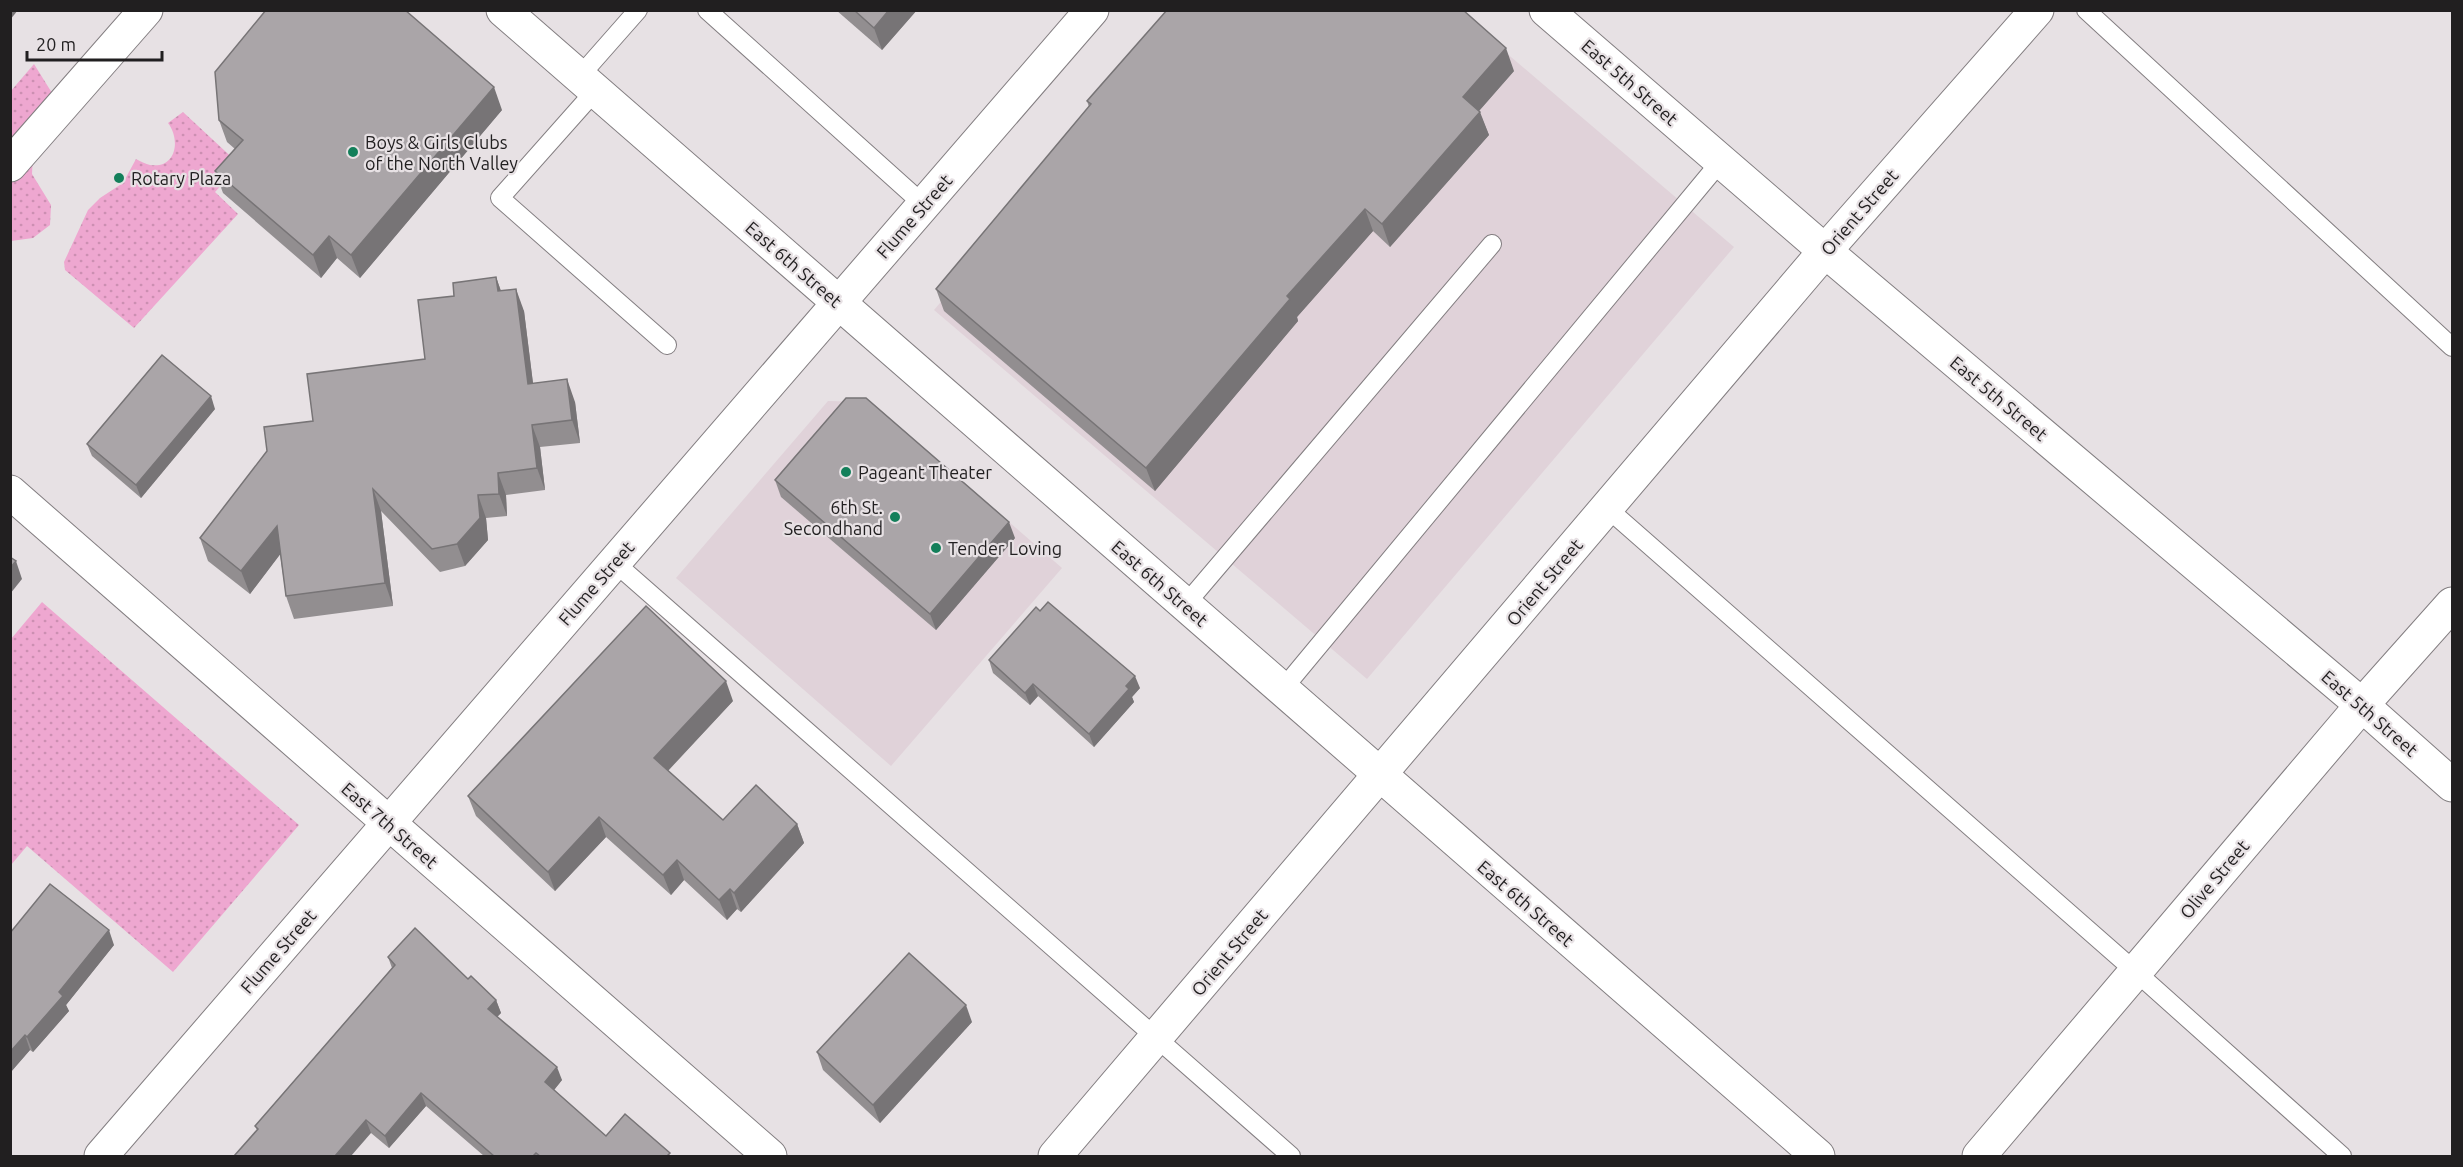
<svg xmlns="http://www.w3.org/2000/svg" width="2463" height="1167" font-family="Ubuntu,sans-serif">
	<style>
		.built { fill: #e0d2d9 }
		.grass { fill: url(#grass-dots) }
		.lines { fill: none; stroke-linecap: round; stroke-linejoin: round }
		.lane-casing { stroke: #837e81; stroke-width: 20 }
		.street-casing { stroke: #837e81; stroke-width: 35 }
		.lane { stroke: #fff; stroke-width: 18 }
		.street { stroke: #fff; stroke-width: 33 }
		.wall { fill: #928e90 }
		.shaded-wall { fill: #777476 }
		.building { fill: #aaa5a8; stroke: #777476; stroke-width: 1.5 }
		.poi-dot { fill: #137f5a; stroke: #e7e1e4; stroke-width: 2 }
		.labels { text-anchor: middle; dominant-baseline: central; stroke-width: 4.5; stroke-linejoin: round; paint-order: stroke }
		.street-label { font-size: 18px; fill: #211f20; stroke: #e7e1e4 }
		.poi-label { font-size: 18px; fill: #211f20; stroke: #e7e1e4; text-anchor: start }
	</style>
	<defs>
		<pattern id="grass-dots" width="8" height="8" patternUnits="userSpaceOnUse" patternTransform="scale(1.5)"><rect width="8" height="8" fill="#eea7d0"/><path d="M2 2h.1M6 6h.1" fill="none" stroke="#cc8fb2" stroke-width="1.8" stroke-linecap="round"/></pattern>
	</defs>
	<rect width="100%" height="100%" fill="#e7e1e4"/>
	<!-- built -->
	<g class="built">
		<path d="M 1189,11 L 1457,11 L 1734,247 L 1367,679 L 934,310 Z"/>
		<path d="M 828,401 L 871,402 L 1062,568 L 891,766 L 676,578 Z"/>
	</g>
	<!-- grass -->
	<g class="grass">
		<path d="M 34,64 L 57,101 L 33,153 L 32,174 L 51,205 L 50,225 L 33,238 L 11,241 L 10,92 Z"/>
		<path d="M 183,112 L 240,165 L 215,192 L 238,214 L 134,328 L 65,270 L 64,262 L 88,210 L 100,198 L 123,183 L 136,159 C 140,161 146,164 150,165 C 176,169 181,140 168,123 Z"/>
		<path d="M 42,602 L 299,825 L 173,972 L 27,846 L 11,865 L 11,639 Z"/>
	</g>
	<g class="lines">
		<defs>
			<g id="lane">
				<path d="M 707,10 L 924,205"/>
				<path d="M 2086,10 L 2452,347"/>
				<path d="M 579,77 L 638,10"/>
				<path d="M 595,91 L 500,198 L 667,345"/>
				<path d="M 1607,508 L 2136,972 L 2342,1156"/>
				<path d="M 614,562 L 1291,1156"/>
				<path d="M 1185,605 L 1492,244"/>
				<path d="M 1282,690 L 1721,161"/>
			</g>
			<g id="street">
				<path d="M 503,10 L 1818,1156"/>
				<path d="M 1546,10 L 1825,251 L 2362,705 L 2452,785"/>
				<path d="M 10,165 L 146,10"/>
				<path d="M 10,492 L 770,1156"/>
				<path d="M 101,1156 L 1092,10"/>
				<path d="M 1055,1156 L 1825,251 L 2037,10"/>
				<path d="M 1979,1156 L 2362,705 L 2452,604"/>
			</g>
		</defs>
		<!-- lane casing -->
		<use href="#lane" class="lane-casing"/>
		<!-- street casing -->
		<use href="#street" class="street-casing"/>
		<!-- lane -->
		<use href="#lane" class="lane"/>
		<!-- street -->
		<use href="#street" class="street"/>
	</g>
	<!-- wall -->
	<g class="wall">
		<path d="M 836,10 L 917,10 L 882,50 Z"/>
		<path d="M 1514,71 L 1479,111 L 1489,135 L 1390,247 L 1373,231 L 1297,317 L 1298,321 L 1155,491 L 944,311 L 936,289 L 1089,107 L 1087,101 Z"/>
		<path d="M 502,110 L 360,278 L 337,258 L 321,278 L 223,193 L 215,171 L 235,149 L 227,142 L 219,120 Z"/>
		<path d="M 496,277 L 501,291 L 524,311 L 533,384 L 575,402 L 580,443 L 540,447 L 545,490 L 506,495 L 507,516 L 486,518 L 488,540 L 465,566 L 440,572 L 381,511 L 393,606 L 294,619 L 286,596 L 280,554 L 250,594 L 208,561 L 200,538 L 313,421 L 425,359 L 454,296 Z"/>
		<path d="M 215,409 L 141,498 L 92,456 L 87,444 Z"/>
		<path d="M 775,480 L 1015,538 L 936,630 L 781,497 Z"/>
		<path d="M 989,660 L 1140,688 L 1132,697 L 1134,702 L 1094,747 L 1038,696 L 1030,705 L 993,673 Z"/>
		<path d="M 733,701 L 668,771 L 723,820 L 797,824 L 804,843 L 741,912 L 737,909 L 727,920 L 684,880 L 671,895 L 606,837 L 555,891 L 476,816 L 468,796 Z"/>
		<path d="M 10,933 L 114,945 L 66,1005 L 69,1011 L 33,1052 L 30,1050 L 10,1073 Z"/>
		<path d="M 388,957 L 468,979 L 496,1000 L 501,1013 L 497,1017 L 562,1080 L 554,1090 L 606,1136 L 671,1156 L 484,1156 L 426,1106 L 389,1148 L 371,1133 L 257,1130 L 255,1126 L 392,968 Z"/>
		<path d="M 972,1022 L 880,1123 L 823,1070 L 817,1052 Z"/>
	</g>
	<!-- shaded-wall -->
	<g class="shaded-wall">
		<path d="M 10,10 L 18,10 L 10,20 Z"/>
		<path d="M 889,10 L 917,10 L 882,50 L 874,28 Z"/>
		<path d="M 1506,48 L 1514,71 L 1471,120 L 1463,97 Z"/>
		<path d="M 494,87 L 502,110 L 360,278 L 351,255 Z"/>
		<path d="M 1480,112 L 1489,135 L 1390,247 L 1382,224 Z"/>
		<path d="M 1365,209 L 1373,231 L 1297,317 L 1298,321 L 1155,491 L 1146,468 L 1287,296 Z"/>
		<path d="M 329,236 L 337,258 L 321,278 L 313,255 Z"/>
		<path d="M 496,277 L 504,300 L 498,291 Z"/>
		<path d="M 516,289 L 524,311 L 536,407 L 528,384 Z"/>
		<path d="M 567,379 L 575,402 L 580,443 L 572,420 Z"/>
		<path d="M 211,396 L 215,409 L 141,498 L 136,485 Z"/>
		<path d="M 532,425 L 540,447 L 545,490 L 537,468 Z"/>
		<path d="M 498,473 L 506,495 L 507,516 L 499,494 Z"/>
		<path d="M 373,489 L 381,511 L 393,606 L 385,583 Z"/>
		<path d="M 478,495 L 486,518 L 488,540 L 465,566 L 457,544 Z"/>
		<path d="M 1009,522 L 1015,538 L 936,630 L 930,614 Z"/>
		<path d="M 277,526 L 285,548 L 250,594 L 241,571 Z"/>
		<path d="M 16,561 L 22,579 L 10,594 L 10,568 Z"/>
		<path d="M 1135,676 L 1140,688 L 1132,697 L 1134,702 L 1094,747 L 1089,734 L 1126,686 Z"/>
		<path d="M 726,681 L 733,701 L 661,778 L 654,758 Z"/>
		<path d="M 1033,684 L 1038,696 L 1030,705 L 1025,693 Z"/>
		<path d="M 599,817 L 606,837 L 555,891 L 548,872 Z"/>
		<path d="M 797,824 L 804,843 L 741,912 L 734,893 Z"/>
		<path d="M 677,860 L 684,880 L 671,895 L 663,875 Z"/>
		<path d="M 730,889 L 737,909 L 727,920 L 719,900 Z"/>
		<path d="M 109,930 L 114,945 L 66,1005 L 69,1011 L 33,1052 L 27,1037 L 59,992 Z"/>
		<path d="M 496,1000 L 501,1013 L 493,1021 L 488,1009 Z"/>
		<path d="M 966,1005 L 972,1022 L 880,1123 L 873,1105 Z"/>
		<path d="M 25,1035 L 30,1050 L 10,1073 L 10,1052 Z"/>
		<path d="M 557,1067 L 562,1080 L 550,1095 L 545,1082 Z"/>
		<path d="M 421,1093 L 426,1106 L 389,1148 L 385,1136 Z"/>
		<path d="M 366,1120 L 371,1133 L 351,1156 L 335,1156 Z"/>
	</g>
	<!-- building -->
	<g class="building">
		<path d="M 266,10 L 405,10 L 494,87 L 351,255 L 329,236 L 313,255 L 215,171 L 243,140 L 219,120 L 215,72 Z"/>
		<path d="M 854,10 L 889,10 L 874,28 Z"/>
		<path d="M 1167,10 L 1463,10 L 1506,48 L 1463,97 L 1480,112 L 1382,224 L 1365,209 L 1287,296 L 1290,299 L 1146,468 L 936,289 L 1091,104 L 1087,101 Z"/>
		<path d="M 496,277 L 498,291 L 516,289 L 528,384 L 567,379 L 572,420 L 532,425 L 537,468 L 498,473 L 499,494 L 478,495 L 480,518 L 457,544 L 432,549 L 373,489 L 385,583 L 286,596 L 277,526 L 241,571 L 200,538 L 267,451 L 264,427 L 313,421 L 307,374 L 425,359 L 418,300 L 454,296 L 453,283 Z"/>
		<path d="M 162,355 L 211,396 L 136,485 L 87,444 Z"/>
		<path d="M 846,398 L 866,398 L 1009,522 L 930,614 L 775,480 Z"/>
		<path d="M 10,557 L 16,561 L 10,568 Z"/>
		<path d="M 1048,602 L 1135,676 L 1126,686 L 1129,689 L 1089,734 L 1033,684 L 1025,693 L 989,660 L 1036,607 L 1040,611 Z"/>
		<path d="M 646,606 L 726,681 L 654,758 L 723,820 L 756,785 L 797,824 L 734,893 L 730,889 L 719,900 L 677,860 L 663,875 L 599,817 L 548,872 L 468,796 Z"/>
		<path d="M 50,884 L 109,930 L 59,992 L 63,996 L 27,1037 L 25,1035 L 10,1052 L 10,933 Z"/>
		<path d="M 415,928 L 468,979 L 471,976 L 496,1000 L 488,1009 L 557,1067 L 545,1082 L 606,1136 L 625,1114 L 670,1153 L 668,1155 L 670,1156 L 540,1156 L 536,1153 L 533,1156 L 494,1156 L 421,1093 L 385,1136 L 366,1120 L 335,1156 L 234,1156 L 258,1129 L 255,1126 L 395,965 L 388,957 Z"/>
		<path d="M 909,953 L 966,1005 L 873,1105 L 817,1052 Z"/>
	</g>
	<!-- markers -->
	<g class="poi-dot">
		<circle cx="353" cy="152" r="6"/>
		<circle cx="119" cy="178" r="6"/>
		<circle cx="846" cy="472" r="6"/>
		<circle cx="895" cy="517" r="6"/>
		<circle cx="936" cy="548" r="6"/>
	</g>
	<g class="labels">
		<!-- street labels -->
		<g class="street-label">
			<text transform="translate(1630 82) rotate(41)">East 5th Street</text>
			<text transform="translate(1859 212) rotate(-49)">Orient Street</text>
			<text transform="translate(914 216) rotate(-49)">Flume Street</text>
			<text transform="translate(794 264) rotate(41)">East 6th Street</text>
			<text transform="translate(1999 398) rotate(40)">East 5th Street</text>
			<text transform="translate(1544 582) rotate(-50)">Orient Street</text>
			<text transform="translate(596 583) rotate(-49)">Flume Street</text>
			<text transform="translate(1160 583) rotate(41)">East 6th Street</text>
			<text transform="translate(2370 713) rotate(41)">East 5th Street</text>
			<text transform="translate(390 825) rotate(41)">East 7th Street</text>
			<text transform="translate(2214 879) rotate(-50)">Olive Street</text>
			<text transform="translate(1526 903) rotate(41)">East 6th Street</text>
			<text transform="translate(278 951) rotate(-49)">Flume Street</text>
			<text transform="translate(1229 952) rotate(-50)">Orient Street</text>
		</g>
		<!-- poi labels -->
		<g class="poi-label">
			<text x="365" y="142">Boys &amp; Girls Clubs<tspan x="365" dy="21">of the North Valley</tspan></text>
			<text x="131" y="178">Rotary Plaza</text>
			<text x="858" y="472">Pageant Theater</text>
			<text x="883" y="507" text-anchor="end">6th St.<tspan x="883" dy="21">Secondhand</tspan></text>
			<text x="948" y="548">Tender Loving</text>
		</g>
	</g>
	<!-- border -->
	<rect width="2463" height="1167" fill="none" stroke="#211f20" stroke-width="24"/>
	<!-- scale -->
	<path d="M27 51v9h135v-9" fill="none" stroke="#211f20" stroke-width="3"/>
	<text x="36" y="51" font-size="18" fill="#211f20" stroke="#e7e1e4" stroke-width="4.5" paint-order="stroke">20 m</text>
</svg>
